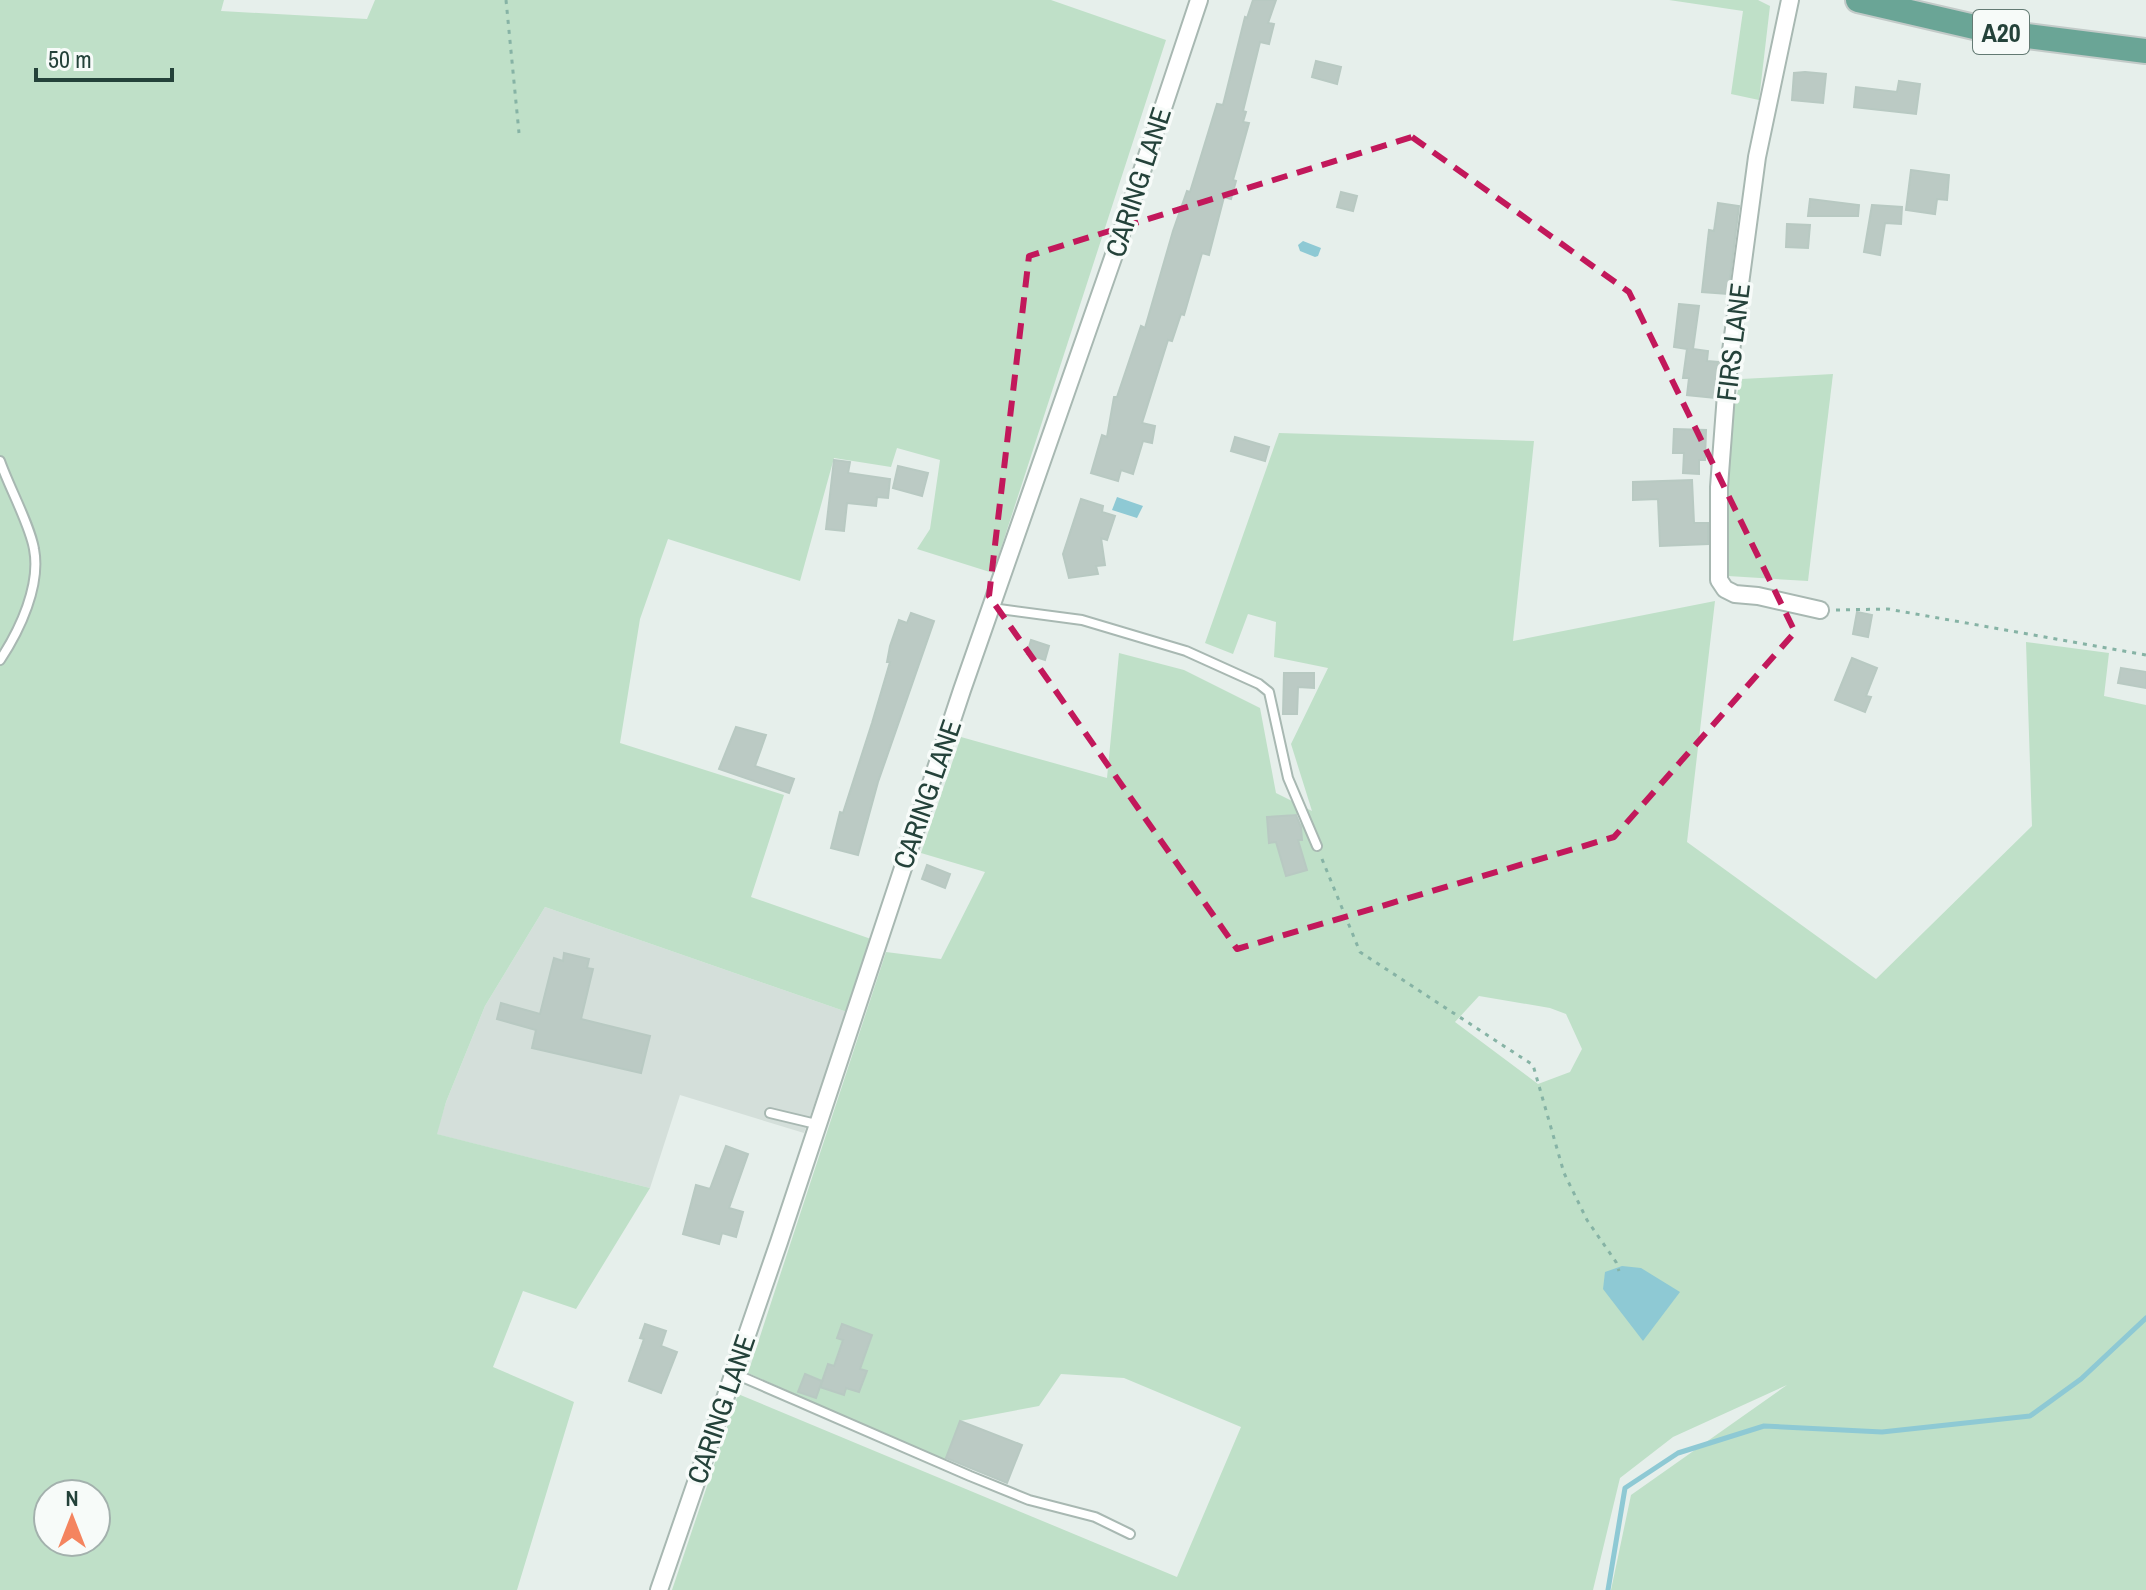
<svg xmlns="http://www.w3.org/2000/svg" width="2146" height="1590" font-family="'Archivo Narrow',sans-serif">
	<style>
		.built { fill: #d4dfda }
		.green { fill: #bfe0c8; fill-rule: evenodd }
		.water { fill: #8ec9d4 }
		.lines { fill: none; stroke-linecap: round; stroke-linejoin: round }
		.stream { stroke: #8ec9d4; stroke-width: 5 }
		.building { fill: #bbcac4; stroke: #b8c9c2; stroke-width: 2 }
		.service-casing { stroke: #a8b8b2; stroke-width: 12 }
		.minor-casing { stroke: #a8b8b2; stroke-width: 20 }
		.primary-casing { stroke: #c2cac8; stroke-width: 28 }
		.path { stroke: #86b3a5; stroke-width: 3; stroke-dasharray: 4 6; stroke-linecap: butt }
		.service { stroke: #fff; stroke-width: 8 }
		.minor { stroke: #fff; stroke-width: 16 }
		.primary { stroke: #6aa596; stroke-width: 24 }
		.marked { fill: none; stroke: #c2185b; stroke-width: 6; stroke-dasharray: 16 10; stroke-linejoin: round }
		.labels { text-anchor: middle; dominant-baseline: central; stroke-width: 7; stroke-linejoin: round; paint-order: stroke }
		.shield { fill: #f7fbf9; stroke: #637a73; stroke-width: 2 }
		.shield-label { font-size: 26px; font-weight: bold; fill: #24423a }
		.street-label { font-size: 28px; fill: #24423a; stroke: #f7fbf9 }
	</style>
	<rect width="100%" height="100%" fill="#e6efeb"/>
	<!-- built -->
	<path class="built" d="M 545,907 L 847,1012 L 804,1133 L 680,1095 L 650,1188 L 436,1134 L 446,1102 L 485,1006 Z"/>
	<!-- green -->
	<g class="green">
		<path d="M 0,0 L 224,0 L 221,11 L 367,19 L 375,0 L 1051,0 L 1166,40 L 993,573 L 917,549 L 930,529 L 940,460 L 897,448 L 891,467 L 834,458 L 800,581 L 668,539 L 640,619 L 620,743 L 784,795 L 751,897 L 871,939 L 847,1012 L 545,907 L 485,1006 L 446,1102 L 437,1134 L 650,1188 L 576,1309 L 523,1291 L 493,1367 L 574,1402 L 517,1590 L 0,1590 ZM 48,1494 L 96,1494 L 96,1542 L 48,1542 Z"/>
		<path d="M 1669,0 L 1758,0 L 1770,6 L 1759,100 L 1731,94 L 1743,11 Z"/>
		<path d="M 1833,374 L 1808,581 L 1728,576 L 1728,429 L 1741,379 Z"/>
		<path d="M 1279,433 L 1534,441 L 1513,641 L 1715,601 L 1687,842 L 1876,979 L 2032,826 L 2026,642 L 2109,653 L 2104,696 L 2146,705 L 2146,1590 L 1611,1590 L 1631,1495 L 1787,1385 L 1673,1437 L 1620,1478 L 1593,1590 L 672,1590 L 738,1394 L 1177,1577 L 1241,1427 L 1124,1378 L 1061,1374 L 1039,1406 L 960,1421 L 945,1461 L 748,1373 L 886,952 L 941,959 L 985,872 L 921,853 L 961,737 L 1107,778 L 1119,653 L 1184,670 L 1260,708 L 1276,793 L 1312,811 L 1291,744 L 1328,668 L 1274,657 L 1276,622 L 1248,614 L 1233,654 L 1205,643 ZM 1300,814 L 1302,840 L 1269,842 L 1267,817 ZM 1279,851 L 1307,870 L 1286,876 ZM 1479,996 L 1550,1008 L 1566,1014 L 1582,1049 L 1570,1072 L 1538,1084 L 1455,1022 ZM 842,1325 L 871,1335 L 860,1369 L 867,1372 L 859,1392 L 846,1388 L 843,1395 L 833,1391 L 835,1383 L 834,1366 L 843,1340 L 837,1337 ZM 805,1375 L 821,1381 L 815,1398 L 799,1392 Z"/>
	</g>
	<!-- water -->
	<g class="water">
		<path d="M 1303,241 L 1321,248 L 1318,256 L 1315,257 L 1300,251 L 1298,245 Z"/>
		<path d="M 1117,497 L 1143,506 L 1137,518 L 1112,510 Z"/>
		<path d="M 1622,1266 L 1641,1268 L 1680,1292 L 1643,1341 L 1603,1289 L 1605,1272 Z"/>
	</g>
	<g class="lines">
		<!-- stream -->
		<path class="stream" d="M 1608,1590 L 1625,1488 L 1678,1453 L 1764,1426 L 1882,1432 L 2030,1416 L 2081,1379 L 2146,1318"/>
	</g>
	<!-- building -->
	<g class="building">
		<path d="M 1253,0 L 1276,0 L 1268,23 L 1274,24 L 1269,44 L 1260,42 L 1243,111 L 1246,112 L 1243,122 L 1249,123 L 1233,180 L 1236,181 L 1231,199 L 1224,197 L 1209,255 L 1202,253 L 1184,315 L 1181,314 L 1172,341 L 1168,340 L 1142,423 L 1155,426 L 1152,443 L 1143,441 L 1133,474 L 1121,470 L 1118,481 L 1091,473 L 1102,435 L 1107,437 L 1114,397 L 1117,397 L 1141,326 L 1145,328 L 1173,231 L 1187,191 L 1190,192 L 1217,104 L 1223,105 L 1245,17 L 1247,18 Z"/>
		<path d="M 1316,61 L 1341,67 L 1337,84 L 1312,77 Z"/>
		<path d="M 1805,72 L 1826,74 L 1823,103 L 1792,100 L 1794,73 Z"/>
		<path d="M 1899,81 L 1920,84 L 1916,114 L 1854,107 L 1856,87 L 1897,92 Z"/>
		<path d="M 1911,170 L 1949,175 L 1947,200 L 1937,199 L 1935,214 L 1906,210 Z"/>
		<path d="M 1341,192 L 1357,196 L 1353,211 L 1337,207 Z"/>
		<path d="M 1810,199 L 1859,205 L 1858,216 L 1808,216 Z"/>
		<path d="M 1718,203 L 1739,206 L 1728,294 L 1702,292 L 1709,230 L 1714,231 Z"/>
		<path d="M 1872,205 L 1902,207 L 1901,224 L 1885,223 L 1880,255 L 1864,252 Z"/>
		<path d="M 1787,224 L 1810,225 L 1808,248 L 1786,247 Z"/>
		<path d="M 1679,304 L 1699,306 L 1693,349 L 1708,351 L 1707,361 L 1718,362 L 1715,398 L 1687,395 L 1689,378 L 1683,378 L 1687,349 L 1674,347 Z"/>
		<path d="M 1674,429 L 1706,430 L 1705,460 L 1699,460 L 1699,474 L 1683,473 L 1684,453 L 1673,453 Z"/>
		<path d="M 1235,437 L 1269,447 L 1265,461 L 1231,451 Z"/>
		<path d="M 834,460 L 850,462 L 848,473 L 890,479 L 888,498 L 877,497 L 876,506 L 847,503 L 844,531 L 826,529 Z"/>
		<path d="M 898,466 L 928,473 L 922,496 L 893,488 Z"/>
		<path d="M 1692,480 L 1694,523 L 1708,523 L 1708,544 L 1660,546 L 1658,499 L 1633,500 L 1633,482 Z"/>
		<path d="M 1081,499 L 1103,506 L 1102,512 L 1115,516 L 1107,540 L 1101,538 L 1105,565 L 1096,566 L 1098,574 L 1069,578 L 1063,554 Z"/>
		<path d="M 1857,612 L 1872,615 L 1868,637 L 1853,634 Z"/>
		<path d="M 911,613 L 934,621 L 878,782 L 858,855 L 831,848 L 840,812 L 843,813 L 872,723 L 890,662 L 887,662 L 890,646 L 899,620 L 907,623 Z"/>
		<path d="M 1031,640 L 1049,646 L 1045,660 L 1027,654 Z"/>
		<path d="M 1852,658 L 1877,668 L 1866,696 L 1871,697 L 1865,712 L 1835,700 Z"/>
		<path d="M 2121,668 L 2146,672 L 2146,688 L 2118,683 Z"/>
		<path d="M 1284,673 L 1314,673 L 1314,688 L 1298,687 L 1297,714 L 1283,714 Z"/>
		<path d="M 736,727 L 766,735 L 755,766 L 794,779 L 789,793 L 719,769 Z"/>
		<path d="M 1296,815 L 1301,827 L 1302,840 L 1298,840 L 1307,870 L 1286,876 L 1276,842 L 1269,843 L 1267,817 Z"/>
		<path d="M 927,865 L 950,874 L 945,888 L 922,879 Z"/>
		<path d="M 564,953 L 589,959 L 587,968 L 593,969 L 581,1019 L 650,1036 L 641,1073 L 532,1048 L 536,1030 L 497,1019 L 501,1003 L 540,1014 L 554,958 L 563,961 Z"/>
		<path d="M 726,1146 L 748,1154 L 729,1208 L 743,1212 L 736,1237 L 722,1233 L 719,1244 L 683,1234 L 696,1185 L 710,1189 Z"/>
		<path d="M 645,1324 L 666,1331 L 661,1346 L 677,1352 L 661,1393 L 629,1381 L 644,1339 L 640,1338 Z"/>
		<path d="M 842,1324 L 872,1335 L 860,1369 L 867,1371 L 859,1392 L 846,1388 L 844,1395 L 820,1387 L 828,1364 L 834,1366 L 843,1340 L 837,1338 Z"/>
		<path d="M 805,1374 L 822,1381 L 816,1398 L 798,1392 Z"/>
		<path d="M 960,1421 L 1022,1445 L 1007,1483 L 946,1458 Z"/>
	</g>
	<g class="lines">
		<defs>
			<g id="service">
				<path d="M 0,461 C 9,487 30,525 34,549 C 41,585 20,630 0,660"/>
				<path d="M 992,608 L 1082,620 L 1186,651 L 1259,684 L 1269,692 L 1288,778 L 1317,846"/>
				<path d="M 770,1113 L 816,1124"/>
				<path d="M 733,1373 L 970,1476 L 1029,1500 L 1095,1517 L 1130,1534"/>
			</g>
			<g id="minor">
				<path d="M 1790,0 L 1757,157 L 1727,381 L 1719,487 L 1719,580 L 1725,589 L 1735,594 L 1758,596 L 1820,610"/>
				<path d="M 659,1590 L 779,1242 L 962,690 L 1115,252 L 1199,0"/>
			</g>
			<path id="primary" d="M 1858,0 L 1996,32 L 2146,51"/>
		</defs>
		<!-- service casing -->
		<use href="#service" class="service-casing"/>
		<!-- minor casing -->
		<use href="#minor" class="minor-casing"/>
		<!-- primary casing -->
		<use href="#primary" class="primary-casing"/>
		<!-- path -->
		<g class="path">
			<path d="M 506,0 L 519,133"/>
			<path d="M 1836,610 L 1888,609 L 2146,655"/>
			<path d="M 1322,859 L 1360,952 L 1533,1065 L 1564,1173 L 1587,1220 L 1616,1262 L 1619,1271"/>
		</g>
		<!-- service -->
		<use href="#service" class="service"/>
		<!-- minor -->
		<use href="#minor" class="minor"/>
		<!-- primary -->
		<use href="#primary" class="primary"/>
	</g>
	<!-- marked area -->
	<path class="marked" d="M 1412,137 L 1629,292 L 1795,632 L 1614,837 L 1237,949 L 989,596 L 1029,256 Z"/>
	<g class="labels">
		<!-- shield labels -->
		<rect class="shield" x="1973" y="10" width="56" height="44" rx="6"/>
		<g class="shield-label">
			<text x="2001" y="32">A20</text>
		</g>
		<!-- street labels -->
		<g class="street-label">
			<text transform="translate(1138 182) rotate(-72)">CARING LANE</text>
			<text transform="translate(1733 342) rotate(-83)">FIRS LANE</text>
			<text transform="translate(927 794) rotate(-71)">CARING LANE</text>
			<text transform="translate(721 1409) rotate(-71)">CARING LANE</text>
		</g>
	</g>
	<!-- north arrow -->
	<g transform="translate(72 1518)"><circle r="38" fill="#f7fbf9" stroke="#a3b1ad" stroke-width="2"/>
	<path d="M0-6L14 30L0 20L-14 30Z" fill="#f4845f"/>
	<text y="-12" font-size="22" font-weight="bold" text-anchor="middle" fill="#24423a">N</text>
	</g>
	<!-- scale -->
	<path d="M36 68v12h136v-12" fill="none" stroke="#24423a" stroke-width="4"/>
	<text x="48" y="68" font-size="24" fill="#24423a" stroke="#f7fbf9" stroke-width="6" paint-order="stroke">50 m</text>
</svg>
